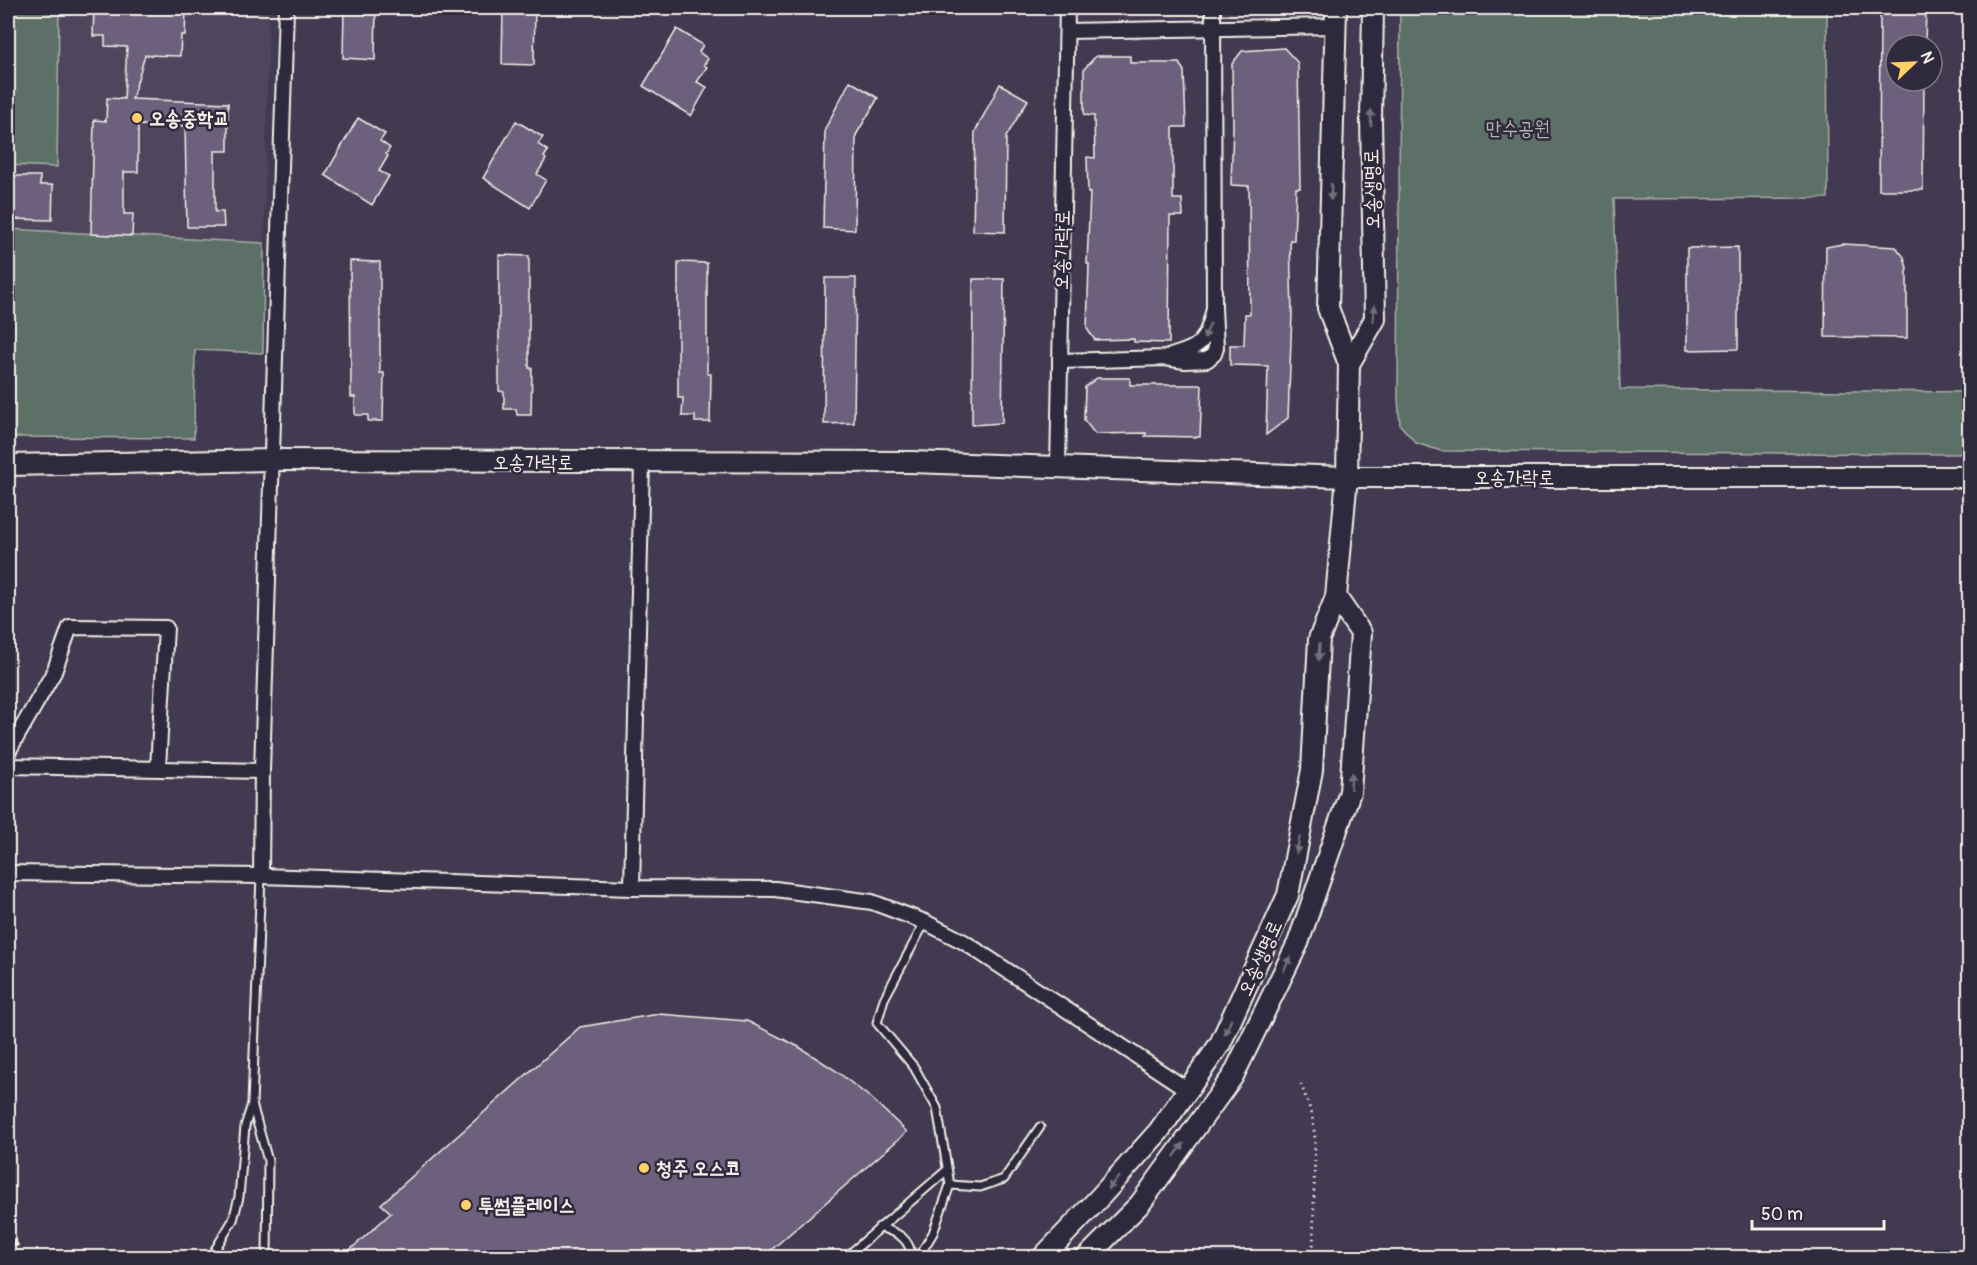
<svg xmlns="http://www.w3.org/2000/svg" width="1977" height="1265" font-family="Pangolin,'Poor Story',sans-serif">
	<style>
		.built { fill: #4f455d }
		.green { fill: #5c6f67; stroke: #a8b0a8; stroke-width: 1.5 }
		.building { fill: #6d607c; stroke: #f4f1e8; stroke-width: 1.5 }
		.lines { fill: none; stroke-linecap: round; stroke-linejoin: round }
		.lane-casing { stroke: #f4f1e8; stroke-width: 11 }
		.street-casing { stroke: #f4f1e8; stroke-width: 18 }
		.secondary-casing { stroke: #f4f1e8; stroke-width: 24 }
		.path { stroke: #f4f1e8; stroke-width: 3; stroke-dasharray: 1.5 4.5; stroke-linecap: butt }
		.lane { stroke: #2f2a3d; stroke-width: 7 }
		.street { stroke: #2f2a3d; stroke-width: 14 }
		.secondary { stroke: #2f2a3d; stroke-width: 20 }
		.rail { stroke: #f4f1e8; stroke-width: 4.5; stroke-dasharray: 9 4.5; stroke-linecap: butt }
		.oneway { fill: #747079 }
		.poi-dot { fill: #ffd166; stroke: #2f2a3d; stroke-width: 2 }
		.labels { text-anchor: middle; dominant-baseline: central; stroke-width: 5; stroke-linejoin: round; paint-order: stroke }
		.poi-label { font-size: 20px; font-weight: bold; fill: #f4f1e8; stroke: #2f2a3d; text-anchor: start }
		.park-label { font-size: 20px; fill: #b0b6ae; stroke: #2f2a3d }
		.street-label { font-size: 20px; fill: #f4f1e8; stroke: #2f2a3d }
	</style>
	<rect width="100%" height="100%" fill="#423a50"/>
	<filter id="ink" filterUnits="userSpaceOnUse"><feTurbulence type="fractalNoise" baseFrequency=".0167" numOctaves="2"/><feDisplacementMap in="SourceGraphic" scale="12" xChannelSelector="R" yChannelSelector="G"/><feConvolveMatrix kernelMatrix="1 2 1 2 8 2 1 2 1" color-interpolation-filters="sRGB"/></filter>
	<g filter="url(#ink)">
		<!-- built -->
		<path class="built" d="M 8,8 L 269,8 L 264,243 L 8,229 Z"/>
		<!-- green -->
		<g class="green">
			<path d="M 8,8 L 59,8 L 57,167 L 8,165 Z"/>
			<path d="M 1400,8 L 1827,8 L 1828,198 L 1614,199 L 1620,389 L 1969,392 L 1969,441 L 1959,454 L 1441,451 L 1416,443 L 1400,425 L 1398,399 Z"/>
			<path d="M 8,229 L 264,243 L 263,353 L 195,350 L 194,438 L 8,437 Z"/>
		</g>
		<!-- building -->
		<g class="building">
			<path d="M 94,8 L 182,8 L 182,9 L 186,10 L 185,35 L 181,35 L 180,56 L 145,55 L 132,99 L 228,103 L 228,151 L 215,151 L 215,212 L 223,212 L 224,227 L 187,227 L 185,126 L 138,125 L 138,172 L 124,172 L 124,214 L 133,214 L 132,236 L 91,234 L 94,120 L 106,121 L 107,98 L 124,99 L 127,47 L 105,46 L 105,36 L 93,36 Z"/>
			<path d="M 344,8 L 376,8 L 375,60 L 343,58 Z"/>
			<path d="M 503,8 L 535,8 L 534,65 L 502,64 Z"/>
			<path d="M 1880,8 L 1926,8 L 1925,45 L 1896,45 L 1896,81 L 1924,81 L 1923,190 L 1879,190 Z"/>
			<path d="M 677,29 L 703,45 L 699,52 L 708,59 L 704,65 L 707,67 L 697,82 L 707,87 L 691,116 L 643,86 Z"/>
			<path d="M 1284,48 L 1298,63 L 1300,188 L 1296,188 L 1294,240 L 1290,240 L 1292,314 L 1288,418 L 1266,435 L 1268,366 L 1230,365 L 1230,345 L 1244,345 L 1245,314 L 1250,314 L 1249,186 L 1231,185 L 1233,126 L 1232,64 L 1242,51 Z"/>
			<path d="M 1096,56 L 1130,56 L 1130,63 L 1179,63 L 1184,71 L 1186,127 L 1173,127 L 1173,199 L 1182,199 L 1183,216 L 1170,216 L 1169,343 L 1134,342 L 1134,339 L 1095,340 L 1087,329 L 1089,264 L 1087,264 L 1090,193 L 1088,193 L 1087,157 L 1095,158 L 1094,116 L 1084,115 L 1084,69 Z"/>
			<path d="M 850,81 L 878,98 L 856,135 L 855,230 L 823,228 L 825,129 Z"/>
			<path d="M 1000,84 L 1028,100 L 1006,137 L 1005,232 L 973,231 L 975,132 Z"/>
			<path d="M 358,118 L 385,134 L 380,141 L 390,148 L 386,154 L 388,156 L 379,171 L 389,176 L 372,205 L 325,175 Z"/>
			<path d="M 516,121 L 543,137 L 538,144 L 548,151 L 544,157 L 546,159 L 537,174 L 546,180 L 530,208 L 483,178 Z"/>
			<path d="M 8,176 L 40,176 L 40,185 L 53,185 L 52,220 L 8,219 Z"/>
			<path d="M 1842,244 L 1896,247 L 1904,257 L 1907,268 L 1907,338 L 1825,337 L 1826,247 Z"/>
			<path d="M 1738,247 L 1738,349 L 1687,350 L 1687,248 Z"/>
			<path d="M 499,255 L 529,256 L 529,368 L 532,368 L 531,415 L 517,415 L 516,409 L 504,409 L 504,392 L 499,391 Z"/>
			<path d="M 350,261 L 380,262 L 380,373 L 384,373 L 383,421 L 368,421 L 368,415 L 355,415 L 355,397 L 351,397 Z"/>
			<path d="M 678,262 L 707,263 L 707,374 L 711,374 L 710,422 L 695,422 L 695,416 L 682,416 L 683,398 L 678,398 Z"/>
			<path d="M 825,278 L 856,278 L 854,423 L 824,424 Z"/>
			<path d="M 973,279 L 1004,279 L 1002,423 L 972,425 Z"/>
			<path d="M 1097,378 L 1130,378 L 1130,385 L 1202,385 L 1200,437 L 1145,436 L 1146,433 L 1095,434 L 1084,420 L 1085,387 Z"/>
			<path d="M 659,1014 L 747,1021 L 799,1047 L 835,1070 L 872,1099 L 907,1132 L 763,1257 L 342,1257 L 391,1213 L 381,1204 L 580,1027 Z"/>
		</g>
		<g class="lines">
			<defs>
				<g id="lane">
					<path d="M 261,876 L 252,1104 L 268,1161 L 267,1258"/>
					<path d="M 950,1185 L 980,1187 L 1004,1179 L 1040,1127"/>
					<path d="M 879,1227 C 897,1233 909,1236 912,1258"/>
					<path d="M 210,1258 L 233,1220 L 239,1197 L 245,1126 L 252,1104"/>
					<path d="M 845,1258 L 947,1170"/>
					<path d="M 918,1258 L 933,1233 L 950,1185 L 937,1108 L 914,1067 L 877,1023 L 884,999 L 925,922"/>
				</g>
				<g id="street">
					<path d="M 1213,8 L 1214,308"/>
					<path d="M 1067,31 L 1336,26"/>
					<path d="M 1060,361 L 1165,358 L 1185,361 L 1207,360 L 1214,354 L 1216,348 L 1214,308 C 1206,345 1200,347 1165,358"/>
					<path d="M 1058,468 L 1067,8"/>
					<path d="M 8,752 L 54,672 L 70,627 L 166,628 L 158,768"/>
					<path d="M 8,766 L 262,771"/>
					<path d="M 8,873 L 261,876 L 632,888 L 775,889 L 872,902 L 925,922 L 964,942 L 1188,1090"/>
					<path d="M 261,876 L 262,771 L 286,8"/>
					<path d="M 632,888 L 642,462"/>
				</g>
				<g id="secondary">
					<path d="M 1349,364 L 1375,319 L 1371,120 L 1373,8"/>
					<path d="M 8,465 L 272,460 L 911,462 L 1347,477 L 1970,477"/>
					<path d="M 1042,1258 L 1100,1197 L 1159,1131 L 1220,1044 L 1288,895 L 1312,770 L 1319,639 L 1336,597 L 1347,477 L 1349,364 L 1328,308 L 1336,8"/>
					<path d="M 1086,1258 L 1140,1204 L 1233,1076 L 1298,943 L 1350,792 L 1361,633 L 1336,597"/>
				</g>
			</defs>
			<!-- lane casing -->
			<use href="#lane" class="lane-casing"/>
			<!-- street casing -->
			<use href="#street" class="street-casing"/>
			<!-- secondary casing -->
			<use href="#secondary" class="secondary-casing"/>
			<!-- path -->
			<path class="path" d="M 1301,1084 L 1312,1115 L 1315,1138 L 1313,1258"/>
			<!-- lane -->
			<use href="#lane" class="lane"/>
			<!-- street -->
			<use href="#street" class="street"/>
			<!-- secondary -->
			<use href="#secondary" class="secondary"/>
			<!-- rail -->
			<path class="rail" d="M 8,1226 L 22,1258"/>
		</g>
		<!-- one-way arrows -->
		<defs><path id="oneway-solid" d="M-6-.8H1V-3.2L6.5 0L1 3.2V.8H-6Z" transform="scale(1.5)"/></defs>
		<g class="oneway">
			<use href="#oneway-solid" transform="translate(1371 118) rotate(-90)"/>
			<use href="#oneway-solid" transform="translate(1331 192) rotate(92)"/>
			<use href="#oneway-solid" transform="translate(1374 313) rotate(-85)"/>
			<use href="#oneway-solid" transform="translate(1207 331) rotate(114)"/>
			<use href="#oneway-solid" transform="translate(1319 652) rotate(93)"/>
			<use href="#oneway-solid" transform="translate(1351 781) rotate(-86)"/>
			<use href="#oneway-solid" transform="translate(1298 845) rotate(101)"/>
			<use href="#oneway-solid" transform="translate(1287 964) rotate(-64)"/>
			<use href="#oneway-solid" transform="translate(1228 1027) rotate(114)"/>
			<use href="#oneway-solid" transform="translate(1179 1150) rotate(-54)"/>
			<use href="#oneway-solid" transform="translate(1113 1183) rotate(132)"/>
		</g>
	</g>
	<!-- markers -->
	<g class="poi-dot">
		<circle cx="137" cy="118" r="6"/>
		<circle cx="644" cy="1168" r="6"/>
		<circle cx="466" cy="1205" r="6"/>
	</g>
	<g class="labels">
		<!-- poi labels -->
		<g class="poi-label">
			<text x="149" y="118">오송중학교</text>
			<text x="656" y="1168">청주 오스코</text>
			<text x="478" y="1205">투썸플레이스</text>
		</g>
		<!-- park labels -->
		<g class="park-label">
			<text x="1518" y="128">만수공원</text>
		</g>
		<!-- street labels -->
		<g class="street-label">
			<text transform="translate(1372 189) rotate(-91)">오송생명로</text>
			<text transform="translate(1062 250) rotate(-89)">오송가락로</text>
			<text x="533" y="462">오송가락로</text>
			<text x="1514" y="477">오송가락로</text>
			<text transform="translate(1260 958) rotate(-66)">오송생명로</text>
		</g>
	</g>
	<!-- margin -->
	<rect width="1977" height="1265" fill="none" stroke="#2f2a3d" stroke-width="30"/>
	<rect x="15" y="15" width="1947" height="1235" fill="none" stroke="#f4f1e8" stroke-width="2" filter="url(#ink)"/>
	<!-- north arrow -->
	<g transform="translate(1914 63) rotate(67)"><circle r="28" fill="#2f2a3d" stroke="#7e7a81" stroke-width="1.5"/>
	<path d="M0-4.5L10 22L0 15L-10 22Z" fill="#ffd166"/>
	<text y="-9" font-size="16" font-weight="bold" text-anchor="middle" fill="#f4f1e8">N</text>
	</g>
	<!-- scale -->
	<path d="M1752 1220v9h132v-9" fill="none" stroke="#f4f1e8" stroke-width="3"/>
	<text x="1761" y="1220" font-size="18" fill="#f4f1e8" stroke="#2f2a3d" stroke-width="4.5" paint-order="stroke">50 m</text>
</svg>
